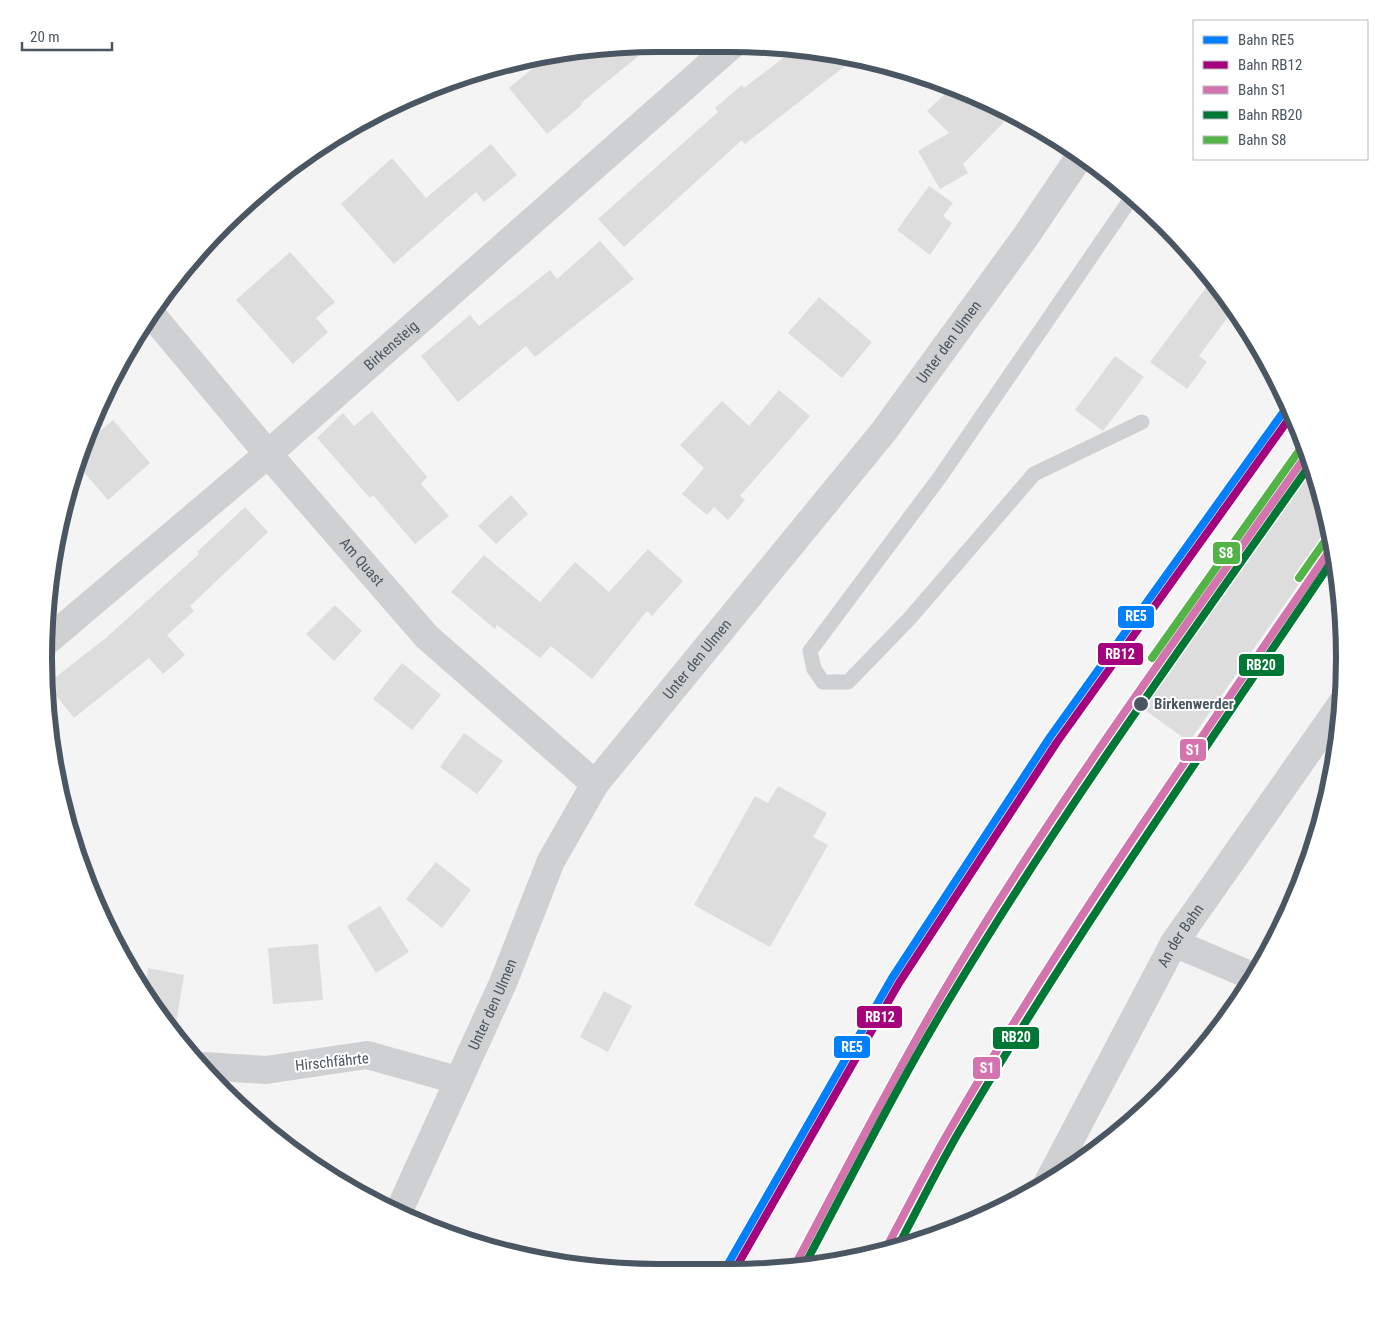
<svg xmlns="http://www.w3.org/2000/svg" width="1388" height="1317" font-family="'Roboto Condensed',sans-serif">
	<style>
		.building { fill: #ddddde }
		.lines { fill: none; stroke-linecap: round; stroke-linejoin: round }
		.service { stroke: #ced0d2; stroke-width: 15 }
		.minor { stroke: #ced0d2; stroke-width: 28 }
		.rail-1-casing { stroke: #fff; stroke-width: 11 }
		.rail-2-casing { stroke: #fff; stroke-width: 11 }
		.rail-3-casing { stroke: #fff; stroke-width: 11 }
		.rail-4-casing { stroke: #fff; stroke-width: 11 }
		.rail-5-casing { stroke: #fff; stroke-width: 11 }
		.rail-1 { stroke: #0080ff; stroke-width: 8 }
		.rail-2 { stroke: #a5027d; stroke-width: 8 }
		.rail-3 { stroke: #d474ae; stroke-width: 8 }
		.rail-4 { stroke: #007734; stroke-width: 8 }
		.rail-5 { stroke: #52b447; stroke-width: 8 }
		.stop-dot { fill: #4a5661; stroke: #fff; stroke-width: 2 }
		.labels { text-anchor: middle; dominant-baseline: central; stroke-width: 4; stroke-linejoin: round; paint-order: stroke }
		.street-label { font-size: 15px; fill: #4a5661; stroke: #fff }
		.stop-label { font-size: 15px; font-weight: bold; fill: #4a5661; stroke: #fff; text-anchor: start }
		.rim { fill: none; stroke: #4a5661; stroke-width: 6 }
		.line-badge { stroke: #fff; stroke-width: 2 }
		.badge-label { font-size: 14px; text-anchor: middle; font-weight: bold; fill: #fff }
	</style>
	<rect width="100%" height="100%" fill="#f4f4f4"/>
	<!-- building -->
	<g class="building">
		<path d="M 653,44 L 581,103 L 582,105 L 547,134 L 509,88 L 550,54 Z"/>
		<path d="M 794,50 L 854,59 L 745,144 L 742,140 L 624,247 L 598,219 L 718,112 L 715,108 L 742,85 L 744,88 Z"/>
		<path d="M 951,88 L 981,100 L 1004,122 L 963,164 L 968,173 L 940,189 L 918,151 L 949,133 L 927,111 Z"/>
		<path d="M 491,144 L 517,175 L 484,202 L 476,192 L 394,264 L 341,204 L 392,158 L 426,198 Z"/>
		<path d="M 929,186 L 953,203 L 943,216 L 952,223 L 930,255 L 897,230 Z"/>
		<path d="M 600,241 L 634,279 L 535,357 L 526,346 L 458,402 L 421,356 L 470,315 L 479,326 L 550,270 L 557,279 Z"/>
		<path d="M 290,252 L 335,302 L 316,318 L 328,332 L 293,364 L 236,300 Z"/>
		<path d="M 1211,281 L 1233,310 L 1199,356 L 1207,362 L 1187,389 L 1150,362 Z"/>
		<path d="M 819,297 L 872,342 L 842,378 L 788,333 Z"/>
		<path d="M 1115,356 L 1144,377 L 1103,431 L 1075,410 Z"/>
		<path d="M 779,390 L 810,416 L 740,496 L 745,500 L 728,520 L 714,507 L 707,515 L 682,494 L 704,468 L 680,445 L 722,401 L 749,426 Z"/>
		<path d="M 372,411 L 427,477 L 421,484 L 449,516 L 415,544 L 373,495 L 370,498 L 317,438 L 343,413 L 354,426 Z"/>
		<path d="M 113,420 L 150,463 L 108,500 L 76,463 L 83,446 Z"/>
		<path d="M 1311,460 L 1330,539 L 1189,742 L 1134,702 Z"/>
		<path d="M 511,495 L 528,514 L 496,544 L 478,526 Z"/>
		<path d="M 245,507 L 268,532 L 190,606 L 194,611 L 167,635 L 185,655 L 163,674 L 149,658 L 74,718 L 47,684 L 107,637 L 199,554 L 197,552 Z"/>
		<path d="M 648,549 L 683,581 L 652,616 L 647,611 L 592,679 L 551,646 L 540,658 L 497,625 L 495,629 L 451,592 L 484,555 L 540,602 L 575,562 L 609,592 Z"/>
		<path d="M 335,605 L 362,631 L 334,661 L 306,634 Z"/>
		<path d="M 402,663 L 441,695 L 412,730 L 373,699 Z"/>
		<path d="M 464,733 L 503,761 L 477,794 L 440,767 Z"/>
		<path d="M 778,786 L 827,813 L 813,837 L 828,845 L 770,947 L 694,905 L 755,796 L 768,803 Z"/>
		<path d="M 436,862 L 471,890 L 442,928 L 406,899 Z"/>
		<path d="M 380,906 L 409,952 L 376,973 L 347,926 Z"/>
		<path d="M 318,944 L 323,1000 L 273,1004 L 268,948 Z"/>
		<path d="M 148,968 L 184,975 L 175,1030 L 145,990 Z"/>
		<path d="M 604,991 L 632,1006 L 608,1052 L 580,1037 Z"/>
	</g>
	<g class="lines">
		<!-- service -->
		<path class="service" d="M 1132,197 L 940,477 L 810,651 L 814,669 L 823,682 L 848,682 L 910,618 L 1034,474 L 1142,422"/>
		<!-- minor -->
		<g class="minor">
			<path id="s1" d="M 152,315 L 268,454 L 427,637 L 595,784"/>
			<path id="s2" d="M 46,642 L 268,454 L 732,45"/>
			<path d="M 1174,943 L 1252,976"/>
			<path d="M 203,1066 L 266,1070 L 367,1055 L 457,1080"/>
			<path id="s3" d="M 1047,1184 L 1174,943 L 1342,703"/>
			<path id="s4" d="M 398,1213 L 503,983 L 551,861 L 595,784 L 884,431 L 1026,236 L 1080,156"/>
		</g>
		<defs>
			<path id="rail-1" d="M 724,1271 L 892,978 L 1050,737 L 1287,407"/>
			<path id="rail-2" d="M 734,1271 L 899,983 L 1057,742 L 1291,416"/>
			<g id="rail-3">
				<path d="M 885,1250 C 908,1207 930,1163 955,1121 C 1070,923 1203,736 1332,547"/>
				<path d="M 793,1269 C 842,1177 889,1085 941,996 C 1052,807 1182,631 1308,453"/>
			</g>
			<g id="rail-4">
				<path d="M 897,1248 C 919,1207 939,1165 963,1125 C 1078,930 1208,745 1334,558"/>
				<path d="M 803,1268 C 851,1178 897,1086 950,998 C 1061,813 1187,638 1312,462"/>
			</g>
			<g id="rail-5">
				<path d="M 1299,578 L 1325,541"/>
				<path d="M 1152,658 L 1301,448"/>
			</g>
		</defs>
		<!-- rail-1 casing -->
		<use href="#rail-1" class="rail-1-casing"/>
		<!-- rail-2 casing -->
		<use href="#rail-2" class="rail-2-casing"/>
		<!-- rail-3 casing -->
		<use href="#rail-3" class="rail-3-casing"/>
		<!-- rail-4 casing -->
		<use href="#rail-4" class="rail-4-casing"/>
		<!-- rail-5 casing -->
		<use href="#rail-5" class="rail-5-casing"/>
		<!-- rail-1 -->
		<use href="#rail-1" class="rail-1"/>
		<!-- rail-2 -->
		<use href="#rail-2" class="rail-2"/>
		<!-- rail-3 -->
		<use href="#rail-3" class="rail-3"/>
		<!-- rail-4 -->
		<use href="#rail-4" class="rail-4"/>
		<!-- rail-5 -->
		<use href="#rail-5" class="rail-5"/>
	</g>
	<!-- markers -->
	<circle class="stop-dot" cx="1141" cy="704" r="8"/>
	<g class="labels">
		<!-- street labels -->
		<g class="street-label">
			<text stroke="none"><textPath href="#s4" startOffset="1039">Unter den Ulmen</textPath></text>
			<text stroke="none"><textPath href="#s2" startOffset="455">Birkensteig</textPath></text>
			<text stroke="none"><textPath href="#s1" startOffset="324">Am Quast</textPath></text>
			<text stroke="none"><textPath href="#s4" startOffset="634">Unter den Ulmen</textPath></text>
			<text stroke="none"><textPath href="#s3" startOffset="282">An der Bahn</textPath></text>
			<text stroke="none"><textPath href="#s4" startOffset="229">Unter den Ulmen</textPath></text>
			<text transform="translate(332 1062) rotate(-6)">Hirschfährte</text>
		</g>
		<!-- stop labels -->
		<g class="stop-label">
			<text x="1154" y="704">Birkenwerder</text>
		</g>
	</g>
	<!-- crop -->
	<path d="M0 0H1388V1317H0ZM658 52H730A606 606 0 0 1 1336 658V658A606 606 0 0 1 730 1264H658A606 606 0 0 1 52 658V658A606 606 0 0 1 658 52Z" fill="#fff" fill-rule="evenodd"/>
	<path class="rim" d="M658 52H730A606 606 0 0 1 1336 658V658A606 606 0 0 1 730 1264H658A606 606 0 0 1 52 658V658A606 606 0 0 1 658 52Z"/>
	<g class="line-badge">
		<rect x="1212" y="541" width="29" height="24" rx="5" fill="#52b447"/>
		<rect x="1117" y="605" width="38" height="24" rx="5" fill="#0080ff"/>
		<rect x="1097" y="642" width="47" height="24" rx="5" fill="#a5027d"/>
		<rect x="1238" y="653" width="47" height="24" rx="5" fill="#007734"/>
		<rect x="1179" y="738" width="28" height="24" rx="5" fill="#d474ae"/>
		<rect x="856" y="1005" width="47" height="24" rx="5" fill="#a5027d"/>
		<rect x="992" y="1026" width="48" height="24" rx="5" fill="#007734"/>
		<rect x="833" y="1035" width="38" height="24" rx="5" fill="#0080ff"/>
		<rect x="972" y="1056" width="29" height="24" rx="5" fill="#d474ae"/>
	</g>
	<g class="badge-label">
		<text x="1226" y="558">S8</text>
		<text x="1136" y="621">RE5</text>
		<text x="1120" y="659">RB12</text>
		<text x="1261" y="670">RB20</text>
		<text x="1193" y="755">S1</text>
		<text x="880" y="1022">RB12</text>
		<text x="1016" y="1042">RB20</text>
		<text x="852" y="1052">RE5</text>
		<text x="987" y="1073">S1</text>
	</g>
	<!-- legend -->
	<rect x="1193" y="20" width="175" height="140" fill="#ffffff" stroke="#b7bbc0"/>
	<rect x="1203" y="36" width="25" height="8" fill="#0080ff" stroke="#b7bbc0"/>
	<text x="1238" y="45" font-size="15" fill="#4a5661">Bahn RE5</text>
	<rect x="1203" y="61" width="25" height="8" fill="#a5027d" stroke="#b7bbc0"/>
	<text x="1238" y="70" font-size="15" fill="#4a5661">Bahn RB12</text>
	<rect x="1203" y="86" width="25" height="8" fill="#d474ae" stroke="#b7bbc0"/>
	<text x="1238" y="95" font-size="15" fill="#4a5661">Bahn S1</text>
	<rect x="1203" y="111" width="25" height="8" fill="#007734" stroke="#b7bbc0"/>
	<text x="1238" y="120" font-size="15" fill="#4a5661">Bahn RB20</text>
	<rect x="1203" y="136" width="25" height="8" fill="#52b447" stroke="#b7bbc0"/>
	<text x="1238" y="145" font-size="15" fill="#4a5661">Bahn S8</text>
	<!-- scale -->
	<path d="M22 42v8h90v-8" fill="none" stroke="#4a5661" stroke-width="2.5"/>
	<text x="30" y="42" font-size="15" fill="#4a5661" stroke="#ffffff" stroke-width="4" paint-order="stroke">20 m</text>
</svg>
